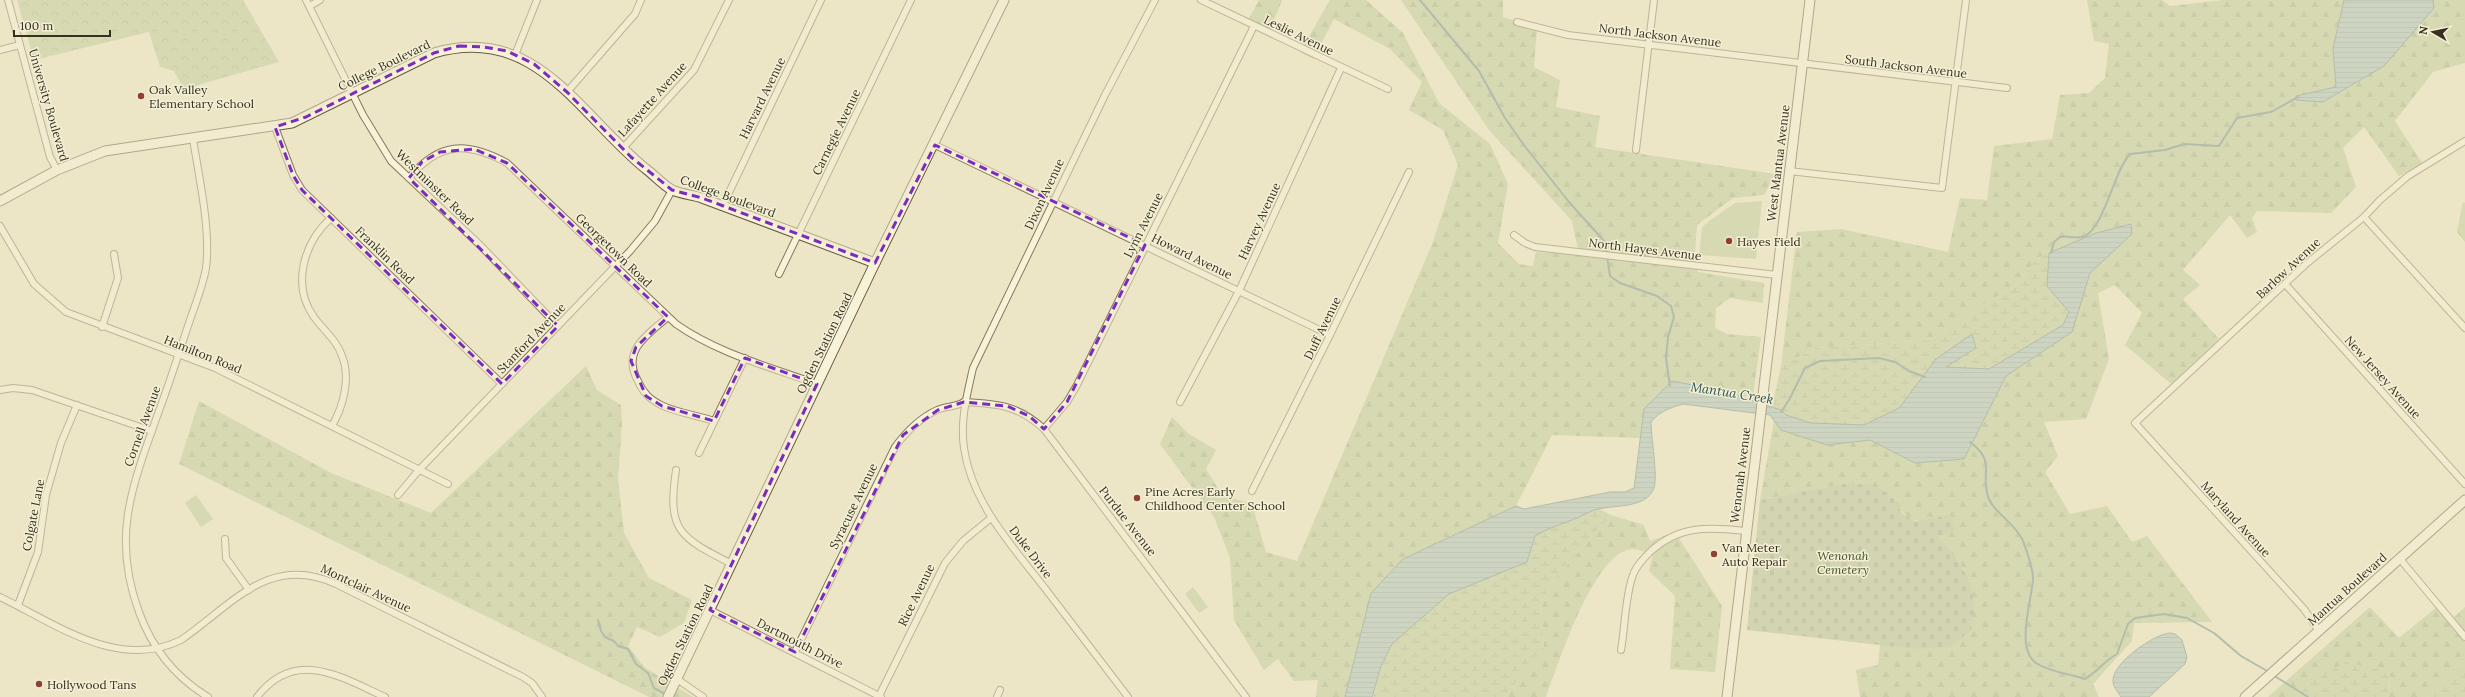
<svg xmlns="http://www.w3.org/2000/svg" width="2465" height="697" font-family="Lora,serif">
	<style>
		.grass { fill: #bcc99a }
		.forest { fill: url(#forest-firs) }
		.wetland { fill: url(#wetland-marsh) }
		.cemetery { fill: url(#cemetery-stones) }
		.park { fill: url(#park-crowns) }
		.water { fill: url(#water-rules); stroke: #6e8d8b }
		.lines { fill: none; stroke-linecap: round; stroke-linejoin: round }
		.stream { stroke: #6e8d8b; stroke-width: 2 }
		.street-casing { stroke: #86795d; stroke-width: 8 }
		.secondary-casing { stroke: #685a40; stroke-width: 11 }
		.street { stroke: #f7f3d9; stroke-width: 6 }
		.secondary { stroke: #f7f3d9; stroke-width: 9 }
		.marked { fill: none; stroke: #7b2cbf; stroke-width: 3; stroke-dasharray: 8 5; stroke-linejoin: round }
		.poi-dot { fill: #914030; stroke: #f3f0d5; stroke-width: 1.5 }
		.labels { text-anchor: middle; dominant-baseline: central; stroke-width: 3; stroke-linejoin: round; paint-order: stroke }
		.street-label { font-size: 12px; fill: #372f20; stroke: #f3f0d5 }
		.poi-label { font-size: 12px; fill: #372f20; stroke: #f3f0d5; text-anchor: start }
		.park-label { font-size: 12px; font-style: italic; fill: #405228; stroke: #f3f0d5 }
		.water-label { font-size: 13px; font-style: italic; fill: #305256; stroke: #f3f0d5 }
	</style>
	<defs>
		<pattern id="forest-firs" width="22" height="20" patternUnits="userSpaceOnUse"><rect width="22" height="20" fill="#bcc99a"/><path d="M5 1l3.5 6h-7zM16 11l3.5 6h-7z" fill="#a2ad84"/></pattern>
		<pattern id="wetland-marsh" width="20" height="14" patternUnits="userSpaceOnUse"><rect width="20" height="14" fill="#bcc99a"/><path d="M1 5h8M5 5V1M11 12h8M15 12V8" fill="none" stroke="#a2ad84"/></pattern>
		<pattern id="cemetery-stones" width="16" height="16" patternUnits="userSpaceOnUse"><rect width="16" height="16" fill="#b4bf99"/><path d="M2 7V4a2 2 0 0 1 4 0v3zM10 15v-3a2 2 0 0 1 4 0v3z" fill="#9ba484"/></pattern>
		<pattern id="park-crowns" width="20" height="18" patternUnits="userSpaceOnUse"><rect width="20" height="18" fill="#bcc99a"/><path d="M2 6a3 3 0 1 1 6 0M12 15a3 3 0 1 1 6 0" fill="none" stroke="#a2ad84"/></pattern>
		<pattern id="water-rules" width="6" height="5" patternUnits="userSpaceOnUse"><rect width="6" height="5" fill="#a7bfbc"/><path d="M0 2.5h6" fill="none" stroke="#90a4a1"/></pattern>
	</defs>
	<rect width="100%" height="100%" fill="#ece6c6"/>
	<!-- grass -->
	<g class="grass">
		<path d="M 1762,201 L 1756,259 L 1699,255 L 1702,227 L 1712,219 L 1735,203 Z"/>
		<path d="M 196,495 L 213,519 L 201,527 L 185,503 Z"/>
		<path d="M 1193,587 L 1208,607 L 1199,613 L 1185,594 Z"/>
	</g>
	<!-- forest -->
	<g class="forest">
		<path d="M 1259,0 L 1282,0 L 1268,35 L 1246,24 Z"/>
		<path d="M 1330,0 L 1366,0 L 1403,33 L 1439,103 L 1490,144 L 1508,184 L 1498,243 L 1519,264 L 1533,266 L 1536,252 L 1579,254 L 1572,221 L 1489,130 L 1401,0 L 1503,0 L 1503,17 L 1537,27 L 1534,67 L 1560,80 L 1556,107 L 1600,116 L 1595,147 L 1775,174 L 1764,195 L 1733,198 L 1697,225 L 1695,255 L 1698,272 L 1764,283 L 1763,303 L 1730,298 L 1716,308 L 1715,328 L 1727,334 L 1761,337 L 1752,402 L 1723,391 L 1644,409 L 1640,438 L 1552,435 L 1516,506 L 1403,559 L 1371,593 L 1345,697 L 1316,697 L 1318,680 L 1294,681 L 1278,659 L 1264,670 L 1234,620 L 1230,558 L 1214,517 L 1160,444 L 1172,417 L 1189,434 L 1216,450 L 1206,469 L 1222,495 L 1252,504 L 1266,552 L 1297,561 L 1433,242 L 1458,165 L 1443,130 L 1409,110 L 1422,82 L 1390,49 L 1334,19 L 1313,59 L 1300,52 Z"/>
		<path d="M 2087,0 L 2162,0 L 2170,6 L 2224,0 L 2344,0 L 2333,48 L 2336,87 L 2323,102 L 2434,8 L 2433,0 L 2465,0 L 2465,63 L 2433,72 L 2395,121 L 2422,163 L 2399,176 L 2364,127 L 2343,148 L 2356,187 L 2331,213 L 2257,211 L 2252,218 L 2257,232 L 2247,238 L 2230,215 L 2183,270 L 2200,285 L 2183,299 L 2219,339 L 2171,384 L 2125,345 L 2142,313 L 2115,285 L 2098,293 L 2109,359 L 2086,419 L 2044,422 L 2058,456 L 2045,472 L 2070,514 L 2107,506 L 2132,542 L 2147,536 L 2212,622 L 2134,623 L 2132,641 L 2093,684 L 2099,697 L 1860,697 L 1856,670 L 1878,665 L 1880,644 L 1915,649 L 1965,571 L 1939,537 L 1951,516 C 1920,518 1912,531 1894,499 L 1848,483 L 1760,500 L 1774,420 L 1781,430 L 1827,445 L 1870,440 L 1915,463 L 1964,459 L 2006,376 L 2072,332 L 2090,273 L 2132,234 L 2131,224 L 2096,233 L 2037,258 L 2015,286 L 1972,311 L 1930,340 L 1815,348 L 1781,366 L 1797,232 L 1841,229 L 1948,252 L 1960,198 L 1987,200 L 1994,146 L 2052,139 L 2060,95 L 2089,93 L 2105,78 L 2109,44 L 2094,41 Z"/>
		<path d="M 2463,202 L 2465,203 L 2465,242 L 2457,232 Z"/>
		<path d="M 586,366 L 597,390 L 621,405 L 622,424 L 618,478 L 624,533 L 649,578 L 692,600 L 684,623 L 660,637 L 637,627 L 628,646 L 644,667 L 693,697 L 649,697 L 179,464 L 199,401 L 331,473 L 431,513 Z"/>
		<path d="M 1611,515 L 1644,525 L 1650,541 L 1675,532 L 1722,606 L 1715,672 L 1670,669 L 1675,596 L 1649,571 L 1653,554 C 1647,553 1638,549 1632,549 C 1594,551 1558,665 1546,697 L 1504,697 L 1544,649 L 1541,603 L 1553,581 Z"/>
		<path d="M 2438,606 L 2450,621 L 2465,607 L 2465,663 L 2428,697 L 2389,697 L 2390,672 L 2311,681 L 2296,697 L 2268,697 L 2370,607 L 2399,638 Z"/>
	</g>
	<!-- wetland -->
	<g class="wetland">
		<path d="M 2049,253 L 2047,286 L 2069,312 L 2063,325 L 1989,369 L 1945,367 L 1976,348 L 1972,334 L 1936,359 L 1899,408 L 1864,425 L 1811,423 L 1786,415 L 1781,410 L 1772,407 L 1781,366 L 1815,348 L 1930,340 L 1972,311 L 2015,286 L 2037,258 Z"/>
		<path d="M 1599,509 L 1611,515 L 1553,581 L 1541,603 L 1544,649 L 1504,697 L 1372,697 L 1381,666 L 1392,644 L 1449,594 L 1527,562 L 1534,536 L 1546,529 Z"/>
		<path d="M 2346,662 L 2390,672 L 2389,697 L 2296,697 L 2311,681 Z"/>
		<path d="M 2465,663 L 2465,697 L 2428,697 Z"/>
	</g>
	<!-- cemetery -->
	<path class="cemetery" d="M 1848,483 L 1874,485 L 1894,499 L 1903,514 L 1915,521 L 1951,515 L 1955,530 L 1939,537 C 1966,571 1979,584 1971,630 L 1950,647 L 1915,649 L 1747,630 L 1760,500 Z"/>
	<!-- park -->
	<path class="park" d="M 17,0 L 243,0 L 279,62 L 184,89 L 174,71 L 160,67 L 149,32 L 34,60 Z"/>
	<!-- water -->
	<g class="water">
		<path d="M 2344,0 L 2433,0 L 2434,8 L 2384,66 L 2323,102 L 2296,100 L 2296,96 L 2336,87 L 2333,48 Z"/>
		<path d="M 2131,224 L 2132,234 L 2090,273 L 2072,332 L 2006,376 L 1964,459 L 1915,463 L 1870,440 L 1827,445 L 1781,430 L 1770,415 L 1683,404 C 1670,408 1660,411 1651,422 C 1651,438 1658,476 1654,488 C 1647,508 1616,505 1599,509 C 1592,510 1584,515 1577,518 C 1562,524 1548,528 1535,536 L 1527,562 L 1449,594 L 1392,644 L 1381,666 L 1372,697 L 1345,697 L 1371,593 L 1403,559 L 1516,506 L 1524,509 L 1610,492 L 1625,492 L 1634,488 L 1644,409 L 1672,381 L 1723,391 L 1781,410 L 1786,415 L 1811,423 L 1864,425 L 1899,408 L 1936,359 L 1972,334 L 1976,348 L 1946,367 L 1989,369 L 2063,325 L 2069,312 L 2047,286 L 2049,253 L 2096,233 Z"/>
		<path d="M 2170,633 L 2175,634 L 2182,640 L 2187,657 L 2185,664 L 2149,697 L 2121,697 C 2118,692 2113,687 2113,681 C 2112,663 2154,634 2170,633 Z"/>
	</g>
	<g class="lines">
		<!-- stream -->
		<g class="stream">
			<path d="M 1420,0 L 1479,71 L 1505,118 L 1523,144 L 1569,202 L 1605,242 L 1610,276 L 1620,283 L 1657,296 L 1671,306 L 1674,317 L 1668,337 L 1666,358 L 1670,386"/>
			<path d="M 2051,253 L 2054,242 L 2060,237 C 2068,235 2077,240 2085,236 C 2105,225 2113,173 2130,154 L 2165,150 L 2184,144 L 2219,146 L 2237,118 L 2271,112 L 2298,97"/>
			<path d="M 1781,412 L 1789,400 L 1805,368 L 1820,361 L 1879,358 L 1895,362 L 1909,371 L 1925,377"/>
			<path d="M 1970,442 C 1995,461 1982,470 1987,493 C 1990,511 2016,523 2023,541 C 2027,552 2033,567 2033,579 C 2032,600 2015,649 2036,663 C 2051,673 2069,673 2085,679 C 2098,671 2103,662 2117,654 L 2128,624 L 2135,618 L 2164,614 L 2187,618 L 2214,633 L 2241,656 L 2269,672"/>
			<path d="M 598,620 L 601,631 L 605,637 L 614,641 L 618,646 L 628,649 L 636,664 L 648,673 L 654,688 L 667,695"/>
			<path d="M 2273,675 L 2308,697"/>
		</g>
		<defs>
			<g id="street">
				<path d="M 8,0 L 50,157 L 57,170"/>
				<path d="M 306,0 L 363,115 L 391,161 L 481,246 L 558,326"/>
				<path d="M 1201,0 L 1388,89"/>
				<path d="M 310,6 L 320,0"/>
				<path d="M 1517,22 L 1568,35 L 2007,88"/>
				<path d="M 0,50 L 20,45"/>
				<path d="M 515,55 L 537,0"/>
				<path d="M 567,92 L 635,14 L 641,0"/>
				<path d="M 275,127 L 293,175 L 302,190 L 502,384"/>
				<path d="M 193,139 C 199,177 211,231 206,268 C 203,286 196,302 190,320 C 180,349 171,379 160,408 C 134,482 110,534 139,612 C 152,648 175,677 208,697"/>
				<path d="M 935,145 L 1330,335"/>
				<path d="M 623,148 L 694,70 L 729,0"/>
				<path d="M 1636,150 L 1654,0"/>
				<path d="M 1789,171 L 1942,188 L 1966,0"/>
				<path d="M 409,178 C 439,142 466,141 507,163 L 676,324 C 717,353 770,367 817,384"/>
				<path d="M 723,205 L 821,0"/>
				<path d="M 2364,217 L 2465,328"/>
				<path d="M 331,218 C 304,242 291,285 314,317 C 323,330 337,340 342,356 C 351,378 343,407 332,426"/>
				<path d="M 0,226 L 34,284 L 66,312 L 215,368 L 448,484"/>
				<path d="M 1514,235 L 1525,243 L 1535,247 L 1777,275"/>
				<path d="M 779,274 L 911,0"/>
				<path d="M 2286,285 L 2465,484"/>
				<path d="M 668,317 C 647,335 621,351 638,381 C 643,393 650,399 661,405 C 677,413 697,415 714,421"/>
				<path d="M 102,327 L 118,278 L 114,254"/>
				<path d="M 0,390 L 13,388 L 32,390 L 152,431"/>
				<path d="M 964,402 C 998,404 1018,405 1044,429 L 1246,697"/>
				<path d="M 1180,402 L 1239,291 L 1341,68"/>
				<path d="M 1044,429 L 1067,402 L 1077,385 L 1254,26"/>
				<path d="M 699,453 L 745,358"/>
				<path d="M 676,470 C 667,531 679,537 732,564"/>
				<path d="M 1252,491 L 1330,335 L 1409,172"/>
				<path d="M 398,495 L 419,470 L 630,251 L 655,221 L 672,190"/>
				<path d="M 225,539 L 226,558 L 249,590"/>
				<path d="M 2400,559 L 2465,637"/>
				<path d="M 0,597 C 56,624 118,671 181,640 C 232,605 269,553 336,584 L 523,677 L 532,683 L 542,697"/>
				<path d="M 18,605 L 38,552 L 46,495 L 61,443 L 77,405"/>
				<path d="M 710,610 L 881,697"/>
				<path d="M 2319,631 L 2304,609 L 2135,423 L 2306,264 L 2364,217 L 2380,200 L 2408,176 L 2465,141"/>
				<path d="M 1621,650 C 1625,628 1625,596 1633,575 C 1636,566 1644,558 1651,551 C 1680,525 1709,527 1745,531"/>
				<path d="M 795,652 L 895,447 C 906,432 920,418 937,410 C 946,406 956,407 964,402"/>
				<path d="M 677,679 L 703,697"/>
				<path d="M 879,696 L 945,563 L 963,541 L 991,518"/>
				<path d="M 257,697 C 295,648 339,676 385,697"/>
				<path d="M 997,697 L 1000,690"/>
				<path d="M 1128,697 C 1101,662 1074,626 1047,591 C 1014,548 972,504 964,448 C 960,420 967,395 973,368 L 1105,95 L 1155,0"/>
			</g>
			<g id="secondary">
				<path d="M 0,201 L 57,170 L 105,151 L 292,123 L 434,53 C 536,23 579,115 646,169 C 654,175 663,185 672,190 C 681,194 693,195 702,198 L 875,263"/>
				<path d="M 668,697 L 875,263 L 1004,0"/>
				<path d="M 1727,697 L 1810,0"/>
				<path d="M 2245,697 L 2465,500"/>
			</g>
		</defs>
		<!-- street casing -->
		<use href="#street" class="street-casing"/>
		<!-- secondary casing -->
		<use href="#secondary" class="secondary-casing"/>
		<!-- street -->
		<use href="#street" class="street"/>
		<!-- secondary -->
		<use href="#secondary" class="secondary"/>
	</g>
	<!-- marked area -->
	<path d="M0 0H2465V697H0ZM 459,46 L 484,47 L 507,51 L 534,64 L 567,92 L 631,157 L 672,190 L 702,198 L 875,263 L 935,145 L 1145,245 L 1067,402 L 1044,429 L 1029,416 L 1007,406 L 964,402 L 938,410 L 903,435 L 795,652 L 710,610 L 817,384 L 745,358 L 714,421 L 662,406 L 646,396 L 631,361 L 636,347 L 668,317 L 507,163 L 474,149 L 440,152 L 422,162 L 409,178 L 558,326 L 502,384 L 302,190 L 293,175 L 275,127 L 306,117 L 434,53 Z" fill="#ece6c6" fill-opacity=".55" fill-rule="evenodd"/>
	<path class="marked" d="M 459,46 L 484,47 L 507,51 L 534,64 L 567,92 L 631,157 L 672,190 L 702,198 L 875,263 L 935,145 L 1145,245 L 1067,402 L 1044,429 L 1029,416 L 1007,406 L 964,402 L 938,410 L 903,435 L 795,652 L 710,610 L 817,384 L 745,358 L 714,421 L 662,406 L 646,396 L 631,361 L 636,347 L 668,317 L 507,163 L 474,149 L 440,152 L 422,162 L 409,178 L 558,326 L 502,384 L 302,190 L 293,175 L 275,127 L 306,117 L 434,53 Z"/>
	<!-- markers -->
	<g class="poi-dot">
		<circle cx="141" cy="96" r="4"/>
		<circle cx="1729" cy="241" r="4"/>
		<circle cx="1137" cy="498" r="4"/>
		<circle cx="1714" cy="554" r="4"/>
		<circle cx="39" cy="684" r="4"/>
	</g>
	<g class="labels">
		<!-- street labels -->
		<g class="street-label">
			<text transform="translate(1299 35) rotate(26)">Leslie Avenue</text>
			<text transform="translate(1660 35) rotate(7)">North Jackson Avenue</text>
			<text transform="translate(384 65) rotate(-26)">College Boulevard</text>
			<text transform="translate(1906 66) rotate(7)">South Jackson Avenue</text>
			<text transform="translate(762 98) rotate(-64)">Harvard Avenue</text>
			<text transform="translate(652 99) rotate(-48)">Lafayette Avenue</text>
			<text transform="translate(49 105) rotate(74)">University Boulevard</text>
			<text transform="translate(836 132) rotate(-64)">Carnegie Avenue</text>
			<text transform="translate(1778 163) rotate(-83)">West Mantua Avenue</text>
			<text transform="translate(435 187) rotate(44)">Westminster Road</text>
			<text transform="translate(1044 194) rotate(-65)">Dixon Avenue</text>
			<text transform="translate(728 196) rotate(20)">College Boulevard</text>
			<text transform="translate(1259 221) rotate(-65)">Harvey Avenue</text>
			<text transform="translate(1143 225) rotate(-63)">Lynn Avenue</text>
			<text transform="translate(1645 249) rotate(7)">North Hayes Avenue</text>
			<text transform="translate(614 250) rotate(44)">Georgetown Road</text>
			<text transform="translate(385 255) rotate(44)">Franklin Road</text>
			<text transform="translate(1192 256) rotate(26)">Howard Avenue</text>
			<text transform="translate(2288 268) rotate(-43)">Barlow Avenue</text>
			<text transform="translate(1322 328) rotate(-64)">Duff Avenue</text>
			<text transform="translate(531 338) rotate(-46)">Stanford Avenue</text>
			<text transform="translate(824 343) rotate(-64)">Ogden Station Road</text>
			<text transform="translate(203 354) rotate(22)">Hamilton Road</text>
			<text transform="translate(2383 377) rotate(48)">New Jersey Avenue</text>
			<text transform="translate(142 426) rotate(-70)">Cornell Avenue</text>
			<text transform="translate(1740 475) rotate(-83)">Wenonah Avenue</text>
			<text transform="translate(853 506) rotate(-64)">Syracuse Avenue</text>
			<text transform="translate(33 515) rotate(-79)">Colgate Lane</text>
			<text transform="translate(2236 519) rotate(48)">Maryland Avenue</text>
			<text transform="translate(1128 521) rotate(52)">Purdue Avenue</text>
			<text transform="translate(1031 552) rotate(53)">Duke Drive</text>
			<text transform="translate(366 588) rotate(25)">Montclair Avenue</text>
			<text transform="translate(2347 589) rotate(-42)">Mantua Boulevard</text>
			<text transform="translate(916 595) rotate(-64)">Rice Avenue</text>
			<text transform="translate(685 635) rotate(-64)">Ogden Station Road</text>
			<text transform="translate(800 643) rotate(27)">Dartmouth Drive</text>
		</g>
		<!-- poi labels -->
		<g class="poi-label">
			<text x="149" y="89">Oak Valley<tspan x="149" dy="14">Elementary School</tspan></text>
			<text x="1737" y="241">Hayes Field</text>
			<text x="1145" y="491">Pine Acres Early<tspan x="1145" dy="14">Childhood Center School</tspan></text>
			<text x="1722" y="547">Van Meter<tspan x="1722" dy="14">Auto Repair</tspan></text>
			<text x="47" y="684">Hollywood Tans</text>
		</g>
		<!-- park labels -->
		<g class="park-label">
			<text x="1843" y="555">Wenonah<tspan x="1843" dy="14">Cemetery</tspan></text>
		</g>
		<!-- water labels -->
		<g class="water-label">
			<text transform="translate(1732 393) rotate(9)">Mantua Creek</text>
		</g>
	</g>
	<!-- north arrow -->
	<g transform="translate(2433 32) rotate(279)" stroke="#f3f0d5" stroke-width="3" paint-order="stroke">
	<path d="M0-3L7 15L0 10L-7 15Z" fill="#372f20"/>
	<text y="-6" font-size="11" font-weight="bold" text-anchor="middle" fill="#372f20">N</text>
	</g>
	<!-- scale -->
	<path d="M14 30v6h96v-6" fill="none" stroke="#372f20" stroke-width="2"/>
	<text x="20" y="30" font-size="12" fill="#372f20" stroke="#f3f0d5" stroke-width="3" paint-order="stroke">100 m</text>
</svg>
